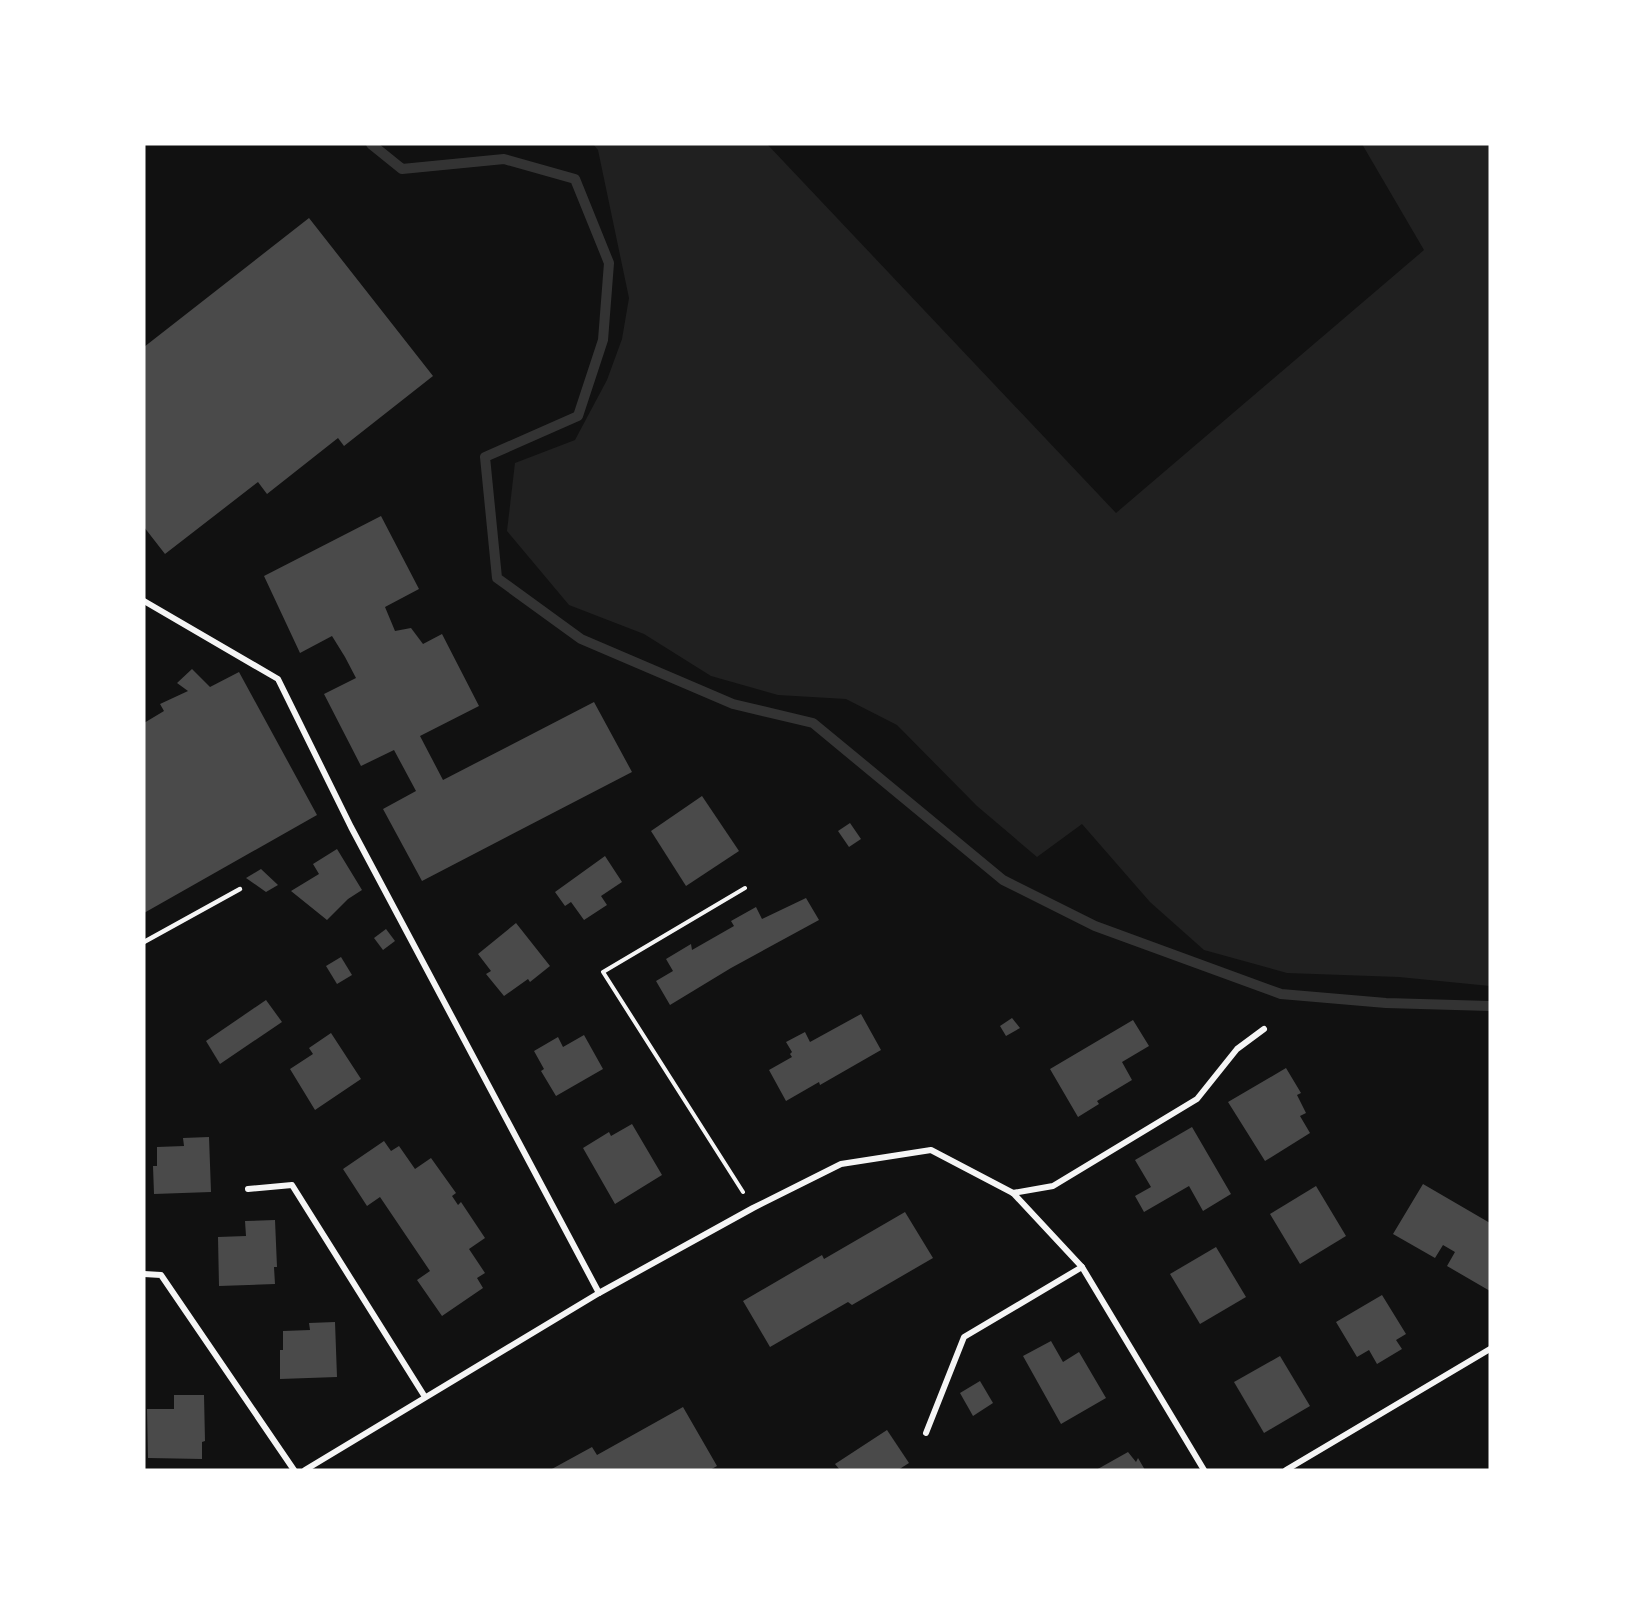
<svg xmlns="http://www.w3.org/2000/svg" width="1634" height="1614" font-family="'Alegreya Sans',sans-serif">
	<style>
		.green { fill: #202020 }
		.lines { fill: none; stroke-linecap: round; stroke-linejoin: round }
		.stream { stroke: #333; stroke-width: 10 }
		.building { fill: #4a4a4a }
		.path { stroke: #f5f5f5; stroke-width: 4 }
		.service { stroke: #f5f5f5; stroke-width: 4.5 }
		.minor { stroke: #f5f5f5; stroke-width: 6 }
	</style>
	<rect width="100%" height="100%" fill="#111"/>
	<!-- green -->
	<path class="green" d="M 593,144 L 767,144 L 1116,513 L 1424,250 L 1362,144 L 1490,144 L 1490,986 L 1399,977 L 1287,973 L 1204,950 L 1150,902 L 1082,824 L 1037,857 L 977,806 L 897,725 L 846,699 L 778,695 L 711,676 L 644,634 L 569,605 L 507,531 L 515,463 L 575,440 L 607,380 L 622,339 L 629,298 L 598,150 Z"/>
	<g class="lines">
		<!-- stream -->
		<path class="stream" d="M 371,144 L 402,169 L 504,159 L 575,179 L 609,263 L 603,340 L 578,416 L 485,457 L 497,578 L 581,639 L 733,704 L 813,723 L 1003,880 L 1095,926 L 1281,994 L 1386,1003 L 1490,1006"/>
	</g>
	<!-- building -->
	<g class="building">
		<path d="M 309,218 L 433,376 L 344,446 L 338,438 L 267,494 L 258,482 L 165,554 L 144,527 L 144,347 Z"/>
		<path d="M 381,516 L 419,589 L 385,607 L 395,631 L 411,628 L 423,644 L 442,634 L 479,706 L 420,736 L 443,780 L 594,702 L 632,772 L 422,881 L 383,809 L 416,791 L 394,750 L 361,766 L 324,694 L 356,678 L 345,657 L 332,636 L 300,653 L 264,576 Z"/>
		<path d="M 192,669 L 210,687 L 239,672 L 317,815 L 144,913 L 144,723 L 164,711 L 160,704 L 188,691 L 177,683 Z"/>
		<path d="M 702,796 L 739,851 L 686,886 L 651,831 Z"/>
		<path d="M 850,823 L 861,839 L 849,847 L 838,831 Z"/>
		<path d="M 337,849 L 362,890 L 348,899 L 327,920 L 291,891 L 319,874 L 313,864 Z"/>
		<path d="M 605,856 L 622,882 L 601,896 L 607,905 L 584,920 L 571,902 L 565,906 L 555,892 Z"/>
		<path d="M 261,869 L 278,885 L 266,892 L 246,878 Z"/>
		<path d="M 806,898 L 819,920 L 731,968 L 670,1005 L 656,981 L 673,971 L 666,959 L 691,944 L 692,950 L 734,926 L 731,921 L 756,907 L 762,919 Z"/>
		<path d="M 516,923 L 550,966 L 530,982 L 528,979 L 504,996 L 486,974 L 491,971 L 478,954 Z"/>
		<path d="M 386,929 L 395,941 L 383,950 L 374,938 Z"/>
		<path d="M 341,957 L 352,975 L 337,984 L 326,966 Z"/>
		<path d="M 266,1000 L 282,1022 L 220,1064 L 206,1041 Z"/>
		<path d="M 861,1014 L 881,1050 L 820,1085 L 819,1082 L 786,1101 L 769,1070 L 792,1057 L 790,1054 L 792,1052 L 786,1042 L 805,1032 L 810,1042 Z"/>
		<path d="M 1012,1018 L 1020,1028 L 1006,1036 L 1000,1026 Z"/>
		<path d="M 1133,1020 L 1149,1046 L 1122,1062 L 1132,1080 L 1097,1101 L 1099,1104 L 1078,1117 L 1050,1069 Z"/>
		<path d="M 331,1033 L 361,1079 L 315,1110 L 290,1069 L 313,1054 L 309,1048 Z"/>
		<path d="M 584,1035 L 603,1069 L 556,1096 L 541,1071 L 544,1069 L 534,1051 L 558,1037 L 563,1047 Z"/>
		<path d="M 1286,1068 L 1301,1093 L 1297,1095 L 1306,1113 L 1300,1116 L 1310,1133 L 1265,1161 L 1228,1102 Z"/>
		<path d="M 632,1124 L 662,1175 L 615,1204 L 583,1148 L 609,1132 L 611,1136 Z"/>
		<path d="M 1192,1127 L 1231,1194 L 1203,1211 L 1189,1186 L 1144,1212 L 1135,1196 L 1151,1187 L 1135,1160 Z"/>
		<path d="M 209,1137 L 211,1192 L 154,1194 L 153,1166 L 157,1166 L 157,1147 L 184,1146 L 183,1138 Z"/>
		<path d="M 384,1141 L 391,1151 L 399,1146 L 415,1169 L 431,1158 L 456,1193 L 452,1196 L 458,1205 L 461,1202 L 485,1238 L 469,1249 L 485,1273 L 477,1278 L 483,1288 L 442,1316 L 417,1280 L 430,1271 L 380,1197 L 367,1206 L 343,1169 Z"/>
		<path d="M 1423,1184 L 1490,1223 L 1490,1291 L 1447,1266 L 1455,1252 L 1443,1245 L 1435,1258 L 1393,1234 Z"/>
		<path d="M 1316,1186 L 1346,1236 L 1300,1264 L 1270,1214 Z"/>
		<path d="M 905,1212 L 933,1258 L 852,1305 L 848,1302 L 770,1347 L 743,1301 L 822,1255 L 824,1259 Z"/>
		<path d="M 275,1220 L 277,1267 L 274,1267 L 275,1284 L 219,1286 L 218,1237 L 246,1236 L 245,1221 Z"/>
		<path d="M 1216,1247 L 1246,1297 L 1200,1324 L 1170,1274 Z"/>
		<path d="M 1382,1295 L 1406,1334 L 1396,1340 L 1402,1349 L 1377,1364 L 1369,1350 L 1357,1357 L 1336,1322 Z"/>
		<path d="M 335,1322 L 337,1377 L 280,1379 L 280,1350 L 283,1350 L 283,1331 L 310,1330 L 309,1323 Z"/>
		<path d="M 1051,1341 L 1063,1362 L 1079,1352 L 1106,1398 L 1061,1424 L 1023,1356 Z"/>
		<path d="M 1280,1356 L 1310,1406 L 1264,1433 L 1234,1382 Z"/>
		<path d="M 980,1381 L 993,1403 L 973,1416 L 960,1393 Z"/>
		<path d="M 174,1395 L 204,1395 L 205,1441 L 202,1442 L 202,1459 L 148,1458 L 147,1409 L 174,1409 Z"/>
		<path d="M 683,1407 L 717,1466 L 710,1470 L 550,1470 L 592,1447 L 597,1455 Z"/>
		<path d="M 887,1430 L 909,1463 L 898,1470 L 840,1470 L 835,1464 Z"/>
		<path d="M 1128,1452 L 1136,1462 L 1138,1458 L 1145,1470 L 1096,1470 Z"/>
	</g>
	<g class="lines">
		<!-- path -->
		<path class="path" d="M 743,1192 L 603,972 L 745,888"/>
		<!-- service -->
		<path class="service" d="M 144,942 L 240,889"/>
		<!-- minor -->
		<g class="minor">
			<path d="M 144,601 L 278,679 L 351,827 L 599,1293"/>
			<path d="M 248,1189 L 292,1185 L 425,1397"/>
			<path d="M 1013,1193 L 1053,1186 L 1197,1099 L 1237,1049 L 1264,1029"/>
			<path d="M 144,1274 L 161,1275 L 294,1470"/>
			<path d="M 926,1433 L 964,1337 L 1082,1267"/>
			<path d="M 305,1470 L 599,1293 L 753,1208 L 841,1164 L 931,1150 L 1013,1193 L 1082,1267 L 1204,1470"/>
			<path d="M 1286,1470 L 1490,1349"/>
		</g>
	</g>
	<!-- border -->
	<rect width="1634" height="1614" fill="none" stroke="#ffffff" stroke-width="291"/>
</svg>
